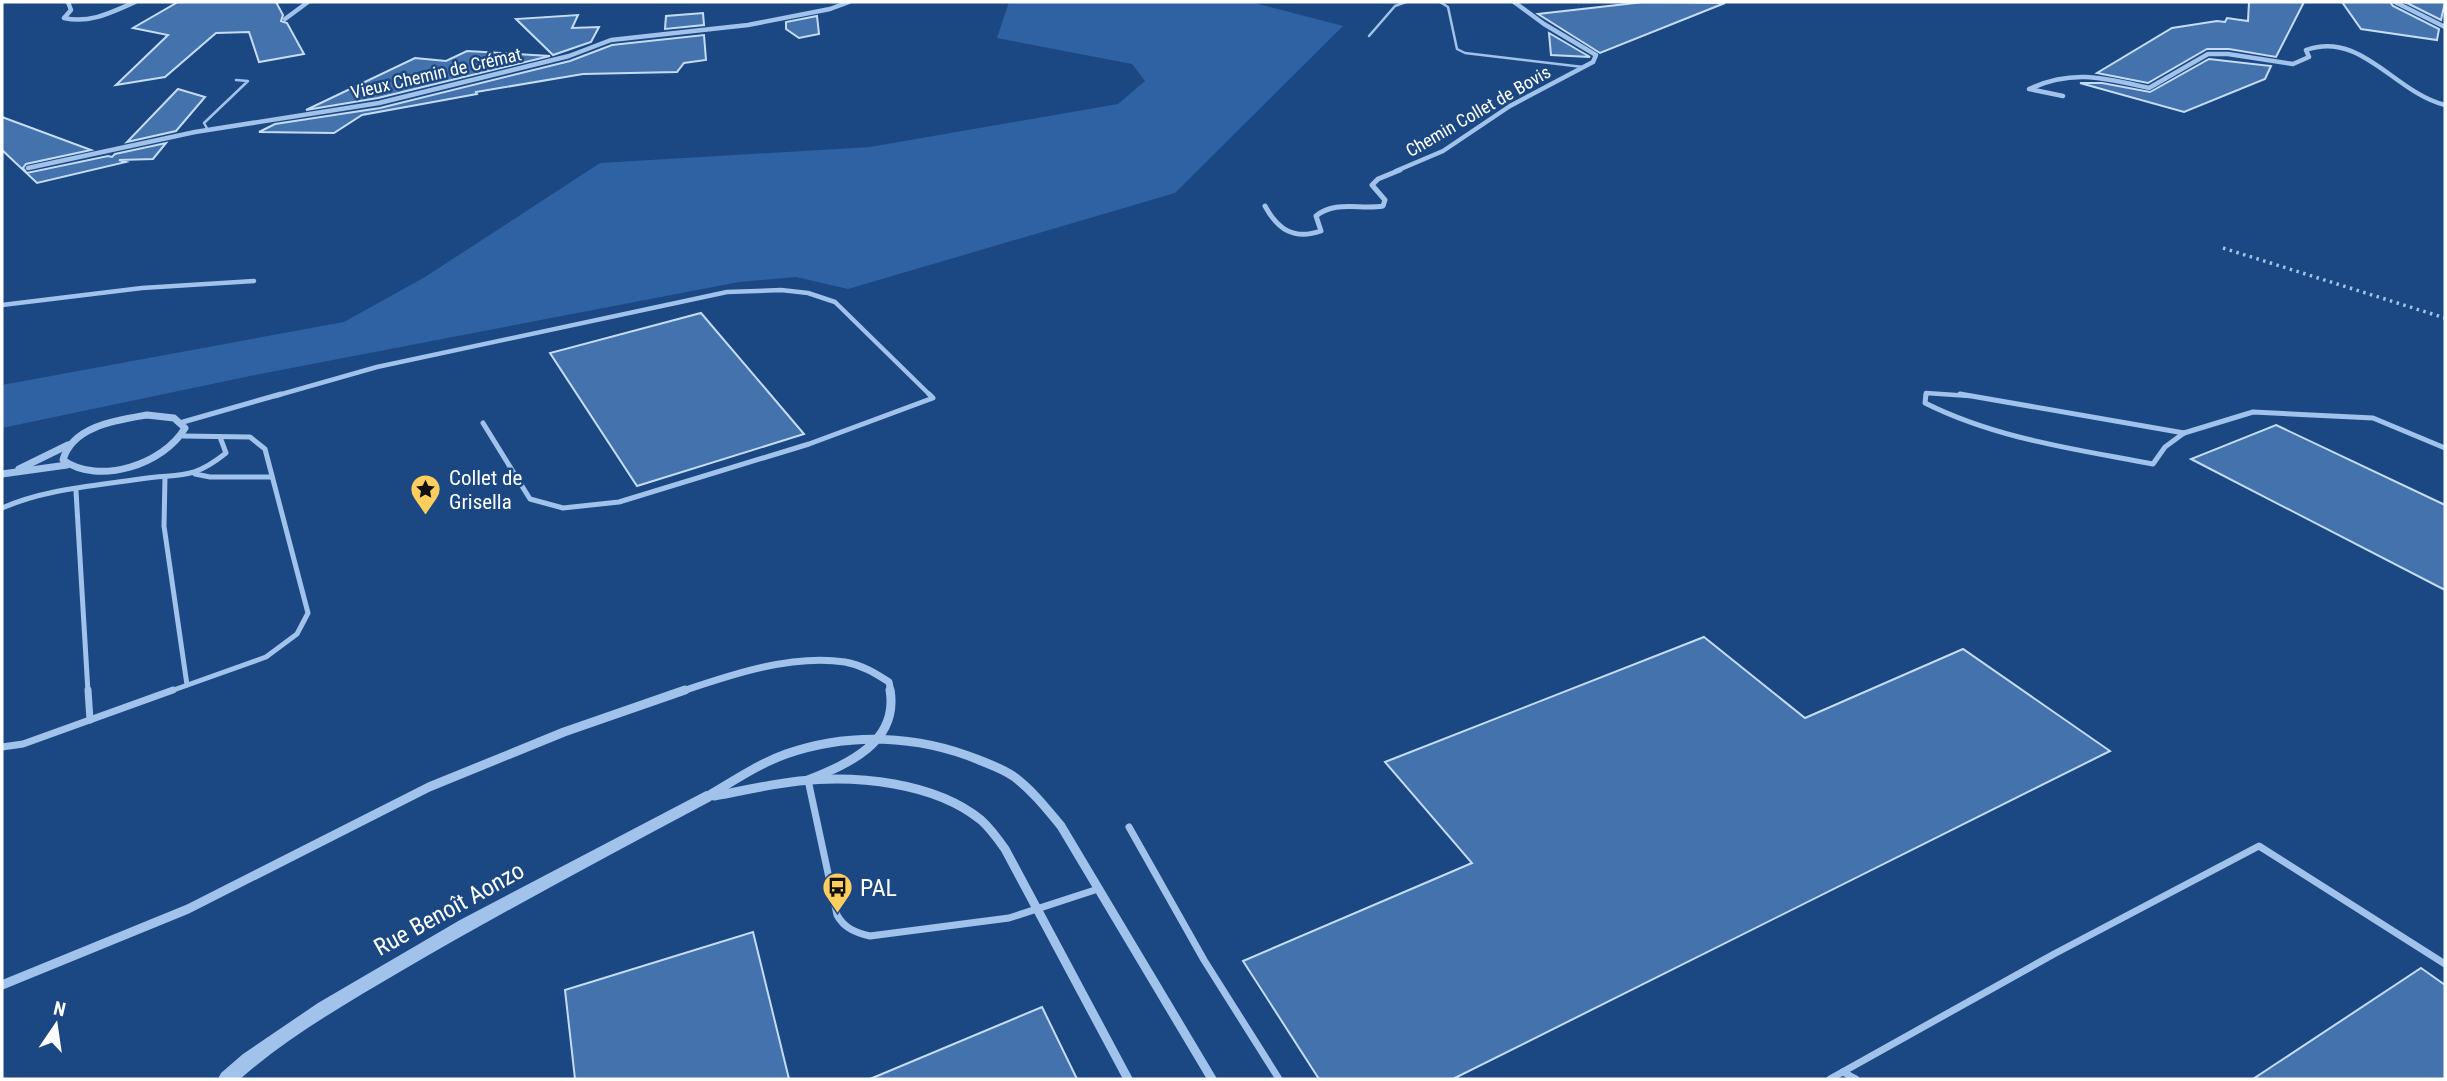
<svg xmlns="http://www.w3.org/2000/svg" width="2447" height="1081" font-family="'Roboto Condensed',sans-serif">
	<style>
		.green { fill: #2e62a2 }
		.building { fill: #4472ac; stroke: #c5dcf8; stroke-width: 2 }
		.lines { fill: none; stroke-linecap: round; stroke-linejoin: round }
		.path { stroke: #a0c2eb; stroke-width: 3.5; stroke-dasharray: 2.5 4.5; stroke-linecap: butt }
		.service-far3 { stroke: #a0c2eb; stroke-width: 2.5 }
		.service-far2 { stroke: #a0c2eb; stroke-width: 4.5 }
		.service-far1 { stroke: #a0c2eb; stroke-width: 5 }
		.service { stroke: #a0c2eb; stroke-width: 7 }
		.minor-far3 { stroke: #a0c2eb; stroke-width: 4.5 }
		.minor-far2 { stroke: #a0c2eb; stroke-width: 5 }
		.minor-far1 { stroke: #a0c2eb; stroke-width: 7 }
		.minor { stroke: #a0c2eb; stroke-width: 9 }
		.tertiary { fill: #a0c2eb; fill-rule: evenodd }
		.labels { text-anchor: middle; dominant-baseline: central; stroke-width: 5; stroke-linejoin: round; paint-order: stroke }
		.far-street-label { font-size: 18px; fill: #fff; stroke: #1b4883 }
		.poi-label { font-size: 21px; fill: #fff; stroke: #1b4883; text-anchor: start }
		.near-poi-label { font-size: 24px; fill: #fff; stroke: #1b4883; text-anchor: start }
		.near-street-label { font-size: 24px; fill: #fff; stroke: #1b4883 }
	</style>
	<rect width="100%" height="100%" fill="#1b4883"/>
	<!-- green -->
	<path class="green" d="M 1009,2 L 1251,2 L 1343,26 L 1175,193 L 848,289 L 796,277 L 739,282 L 260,374 L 2,428 L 2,385 L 344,322 L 425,277 L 600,163 L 870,147 L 1118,104 L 1145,81 L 1132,64 L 997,38 Z"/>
	<!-- building -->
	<g class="building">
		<path d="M 178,2 L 276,2 L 283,15 L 281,21 L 287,23 L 304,54 L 259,62 L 249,32 L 216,33 L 165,77 L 116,85 L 168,35 L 133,28 Z"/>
		<path d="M 1644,2 L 1725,3 L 1600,53 L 1538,14 Z"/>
		<path d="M 2249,2 L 2304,2 L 2276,57 L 2229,49 L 2207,49 L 2148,83 L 2097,73 L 2172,28 L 2217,21 L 2225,22 L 2227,18 L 2248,21 Z"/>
		<path d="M 2342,2 L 2390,2 L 2393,6 L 2439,29 L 2437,40 L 2361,29 Z"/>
		<path d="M 2405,2 L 2445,2 L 2441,20 Z"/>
		<path d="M 703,13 L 704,25 L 665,29 L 666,16 Z"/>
		<path d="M 578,15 L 572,28 L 599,27 L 591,42 L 553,55 L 516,19 Z"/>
		<path d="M 817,16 L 819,34 L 799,38 L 786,29 L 786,22 Z"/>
		<path d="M 1549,33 L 1590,57 L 1551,55 Z"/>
		<path d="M 704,35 L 706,60 L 684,63 L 677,72 L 583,74 L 476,92 L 477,94 L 362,115 L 334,133 L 259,132 L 275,124 L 380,108 L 570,61 L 612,45 Z"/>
		<path d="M 467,51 L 550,56 L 378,98 L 306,110 L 415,58 L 446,61 Z"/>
		<path d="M 2209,59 L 2271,66 L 2265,79 L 2184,112 L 2080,83 L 2102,83 L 2150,92 Z"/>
		<path d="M 178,89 L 205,97 L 176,131 L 127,142 Z"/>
		<path d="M 2,117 L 91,150 L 26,164 L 23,168 L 27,173 L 108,156 L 112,157 L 115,154 L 166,143 L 153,159 L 119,160 L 126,162 L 37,183 L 2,150 Z"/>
		<path d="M 701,313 L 804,434 L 637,486 L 550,353 Z"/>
		<path d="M 2276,425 L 2445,505 L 2445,590 L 2191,459 Z"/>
		<path d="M 1704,637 L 1805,718 L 1963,649 L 2110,751 L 1453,1079 L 1319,1079 L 1243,961 L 1472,863 L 1385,762 Z"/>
		<path d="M 753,932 L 789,1079 L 575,1079 L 565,990 Z"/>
		<path d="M 2421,968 L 2445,985 L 2445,1079 L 2253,1079 Z"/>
		<path d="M 1042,1007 L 1077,1079 L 870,1079 Z"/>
	</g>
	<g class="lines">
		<!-- path -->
		<path class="path" d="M 2223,248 L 2445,318"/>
		<!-- service-far3 -->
		<g class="service-far3">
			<path d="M 1440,2 L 1448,7 L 1457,49 L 1465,53 L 1583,67"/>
			<path d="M 1369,36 L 1395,6 L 1406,2"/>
			<path d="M 208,130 L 204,123 L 248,81 L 236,80"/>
		</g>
		<!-- service-far2 -->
		<g class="service-far2">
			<path d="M 2,305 L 142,288 L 254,281"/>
			<path d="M 275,396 L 377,367 L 727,292 L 781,290 L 808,293 L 835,302 L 931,396"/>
			<path d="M 1926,396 L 1926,393 L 1970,396"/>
		</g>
		<!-- service-far1 -->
		<g class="service-far1">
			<path d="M 1926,394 L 1925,403 C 1997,439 2075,449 2153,464 L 2165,447 L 2184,433"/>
			<path d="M 1960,394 L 2184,433"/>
			<path d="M 183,422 L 281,394"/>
			<path d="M 483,423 L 530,499 L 563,508 L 619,502 L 809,444 L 933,398 L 929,394"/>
			<path d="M 2184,433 L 2253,412 L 2373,418 L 2445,448"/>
			<path d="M 195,474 L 210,477 L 272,477"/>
			<path d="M 165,477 L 164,526 L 187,685"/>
			<path d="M 76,491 L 88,692"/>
			<path d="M 2,508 C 45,489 94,486 140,479 C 180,473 191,481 226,453 L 220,437"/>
			<path d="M 168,692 L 266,657 L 297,634 L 308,613 L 265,449 L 250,437 L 183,436"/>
		</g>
		<!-- service -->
		<g class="service">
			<path d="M 88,690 L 90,720"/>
			<path d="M 2,747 L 23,744 L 173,690"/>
			<path d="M 808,780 L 837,915 C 844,928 856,933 870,936 L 1009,918 L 1098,889"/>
			<path d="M 1129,827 L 1204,960 L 1279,1079"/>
			<path d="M 1843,1072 L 1856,1079"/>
			<path d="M 1830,1079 L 2054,954 L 2259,846 L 2445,964"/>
		</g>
		<!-- minor-far3 -->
		<g class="minor-far3">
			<path d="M 68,2 L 71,10 L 64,18 C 90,24 112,12 135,2"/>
			<path d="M 2395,2 L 2445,27"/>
			<path d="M 285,19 L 308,2"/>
			<path d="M 2063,96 L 2029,89 C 2073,69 2104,78 2149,88 L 2208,54 L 2228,54 L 2293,64 L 2309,57 L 2306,50 C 2361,30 2395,93 2445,105"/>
			<path d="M 28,168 L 195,132 L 379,103 L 569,56 L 611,40 L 748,25 L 830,9 L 849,2"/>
			<path d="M 1396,171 L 1443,151 L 1510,106 L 1593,62 L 1596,55 L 1544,24 L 1514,2"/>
		</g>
		<!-- minor-far2 -->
		<path class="minor-far2" d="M 1265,206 C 1278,230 1294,240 1321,231 L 1316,216 C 1335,200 1361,210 1383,206 L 1385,200 L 1372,185 L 1378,179 L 1400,170"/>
		<!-- minor-far1 -->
		<g class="minor-far1">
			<path d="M 147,415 L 174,418 L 185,428 C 164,464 99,486 63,460 C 72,426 117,420 147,415 Z"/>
			<path d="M 19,469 L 68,445"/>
			<path d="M 2,474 L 67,465"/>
			<path d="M 680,692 C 730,675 791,654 845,662 C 862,665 875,673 889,682 L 891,692"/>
		</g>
		<!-- minor -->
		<g class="minor">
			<path d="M 808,780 C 848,764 899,742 890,690"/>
			<path d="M 714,796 C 742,791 771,784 799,781 C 857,775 934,782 981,820 C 990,828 998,839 1005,849 L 1128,1079"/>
			<path d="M 706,797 C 732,782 758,764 786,754 C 849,732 918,735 979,760 C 991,765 1003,769 1013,776 C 1032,790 1046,808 1061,826 L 1212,1079"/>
			<path d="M 2,985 L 188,909 L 429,787 L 564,732 L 685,690"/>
		</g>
		<!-- tertiary -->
		<path class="tertiary" d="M 706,791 L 711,793 L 714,797 L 711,801 C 608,856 504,911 403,970 C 347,1003 289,1036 240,1079 L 218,1079 L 221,1073 L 243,1054 L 318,1003 L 460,920 Z"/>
	</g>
	<!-- icons -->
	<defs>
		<symbol id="sight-pin" viewBox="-11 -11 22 30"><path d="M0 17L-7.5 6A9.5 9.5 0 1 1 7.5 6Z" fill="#fcce5d" stroke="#1b4883"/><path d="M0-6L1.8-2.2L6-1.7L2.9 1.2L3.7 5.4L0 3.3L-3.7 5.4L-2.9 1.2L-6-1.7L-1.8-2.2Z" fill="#111"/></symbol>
		<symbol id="bus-pin" viewBox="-11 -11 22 30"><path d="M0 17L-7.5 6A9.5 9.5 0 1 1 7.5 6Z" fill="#fcce5d" stroke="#1b4883"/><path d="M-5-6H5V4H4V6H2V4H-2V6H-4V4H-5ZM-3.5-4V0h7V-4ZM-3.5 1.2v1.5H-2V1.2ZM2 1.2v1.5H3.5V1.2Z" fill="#111"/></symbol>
	</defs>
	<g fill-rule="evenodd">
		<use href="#sight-pin" x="408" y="472" width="35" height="47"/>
		<use href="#bus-pin" x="820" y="870" width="35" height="47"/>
	</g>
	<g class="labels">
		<!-- far-street labels -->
		<g class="far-street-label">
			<text transform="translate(436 73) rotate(-13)">Vieux Chemin de Crémat</text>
			<text transform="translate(1478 111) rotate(-30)">Chemin Collet de Bovis</text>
		</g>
		<!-- poi labels -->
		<g class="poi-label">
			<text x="449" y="478">Collet de<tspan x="449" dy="24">Grisella</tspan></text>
		</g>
		<!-- near-poi labels -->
		<g class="near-poi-label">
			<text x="860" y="888">PAL</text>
		</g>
		<!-- near-street labels -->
		<g class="near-street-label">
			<text transform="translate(449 909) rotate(-29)">Rue Benoît Aonzo</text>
		</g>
	</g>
	<!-- border -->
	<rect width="2447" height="1081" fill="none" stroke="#ffffff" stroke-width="7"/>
	<!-- north arrow -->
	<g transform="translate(56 1025) rotate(13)" stroke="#1b4883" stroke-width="5" paint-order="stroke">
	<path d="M0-5L12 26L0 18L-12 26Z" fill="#ffffff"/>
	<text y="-10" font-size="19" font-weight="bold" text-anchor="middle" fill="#ffffff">N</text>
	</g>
</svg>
